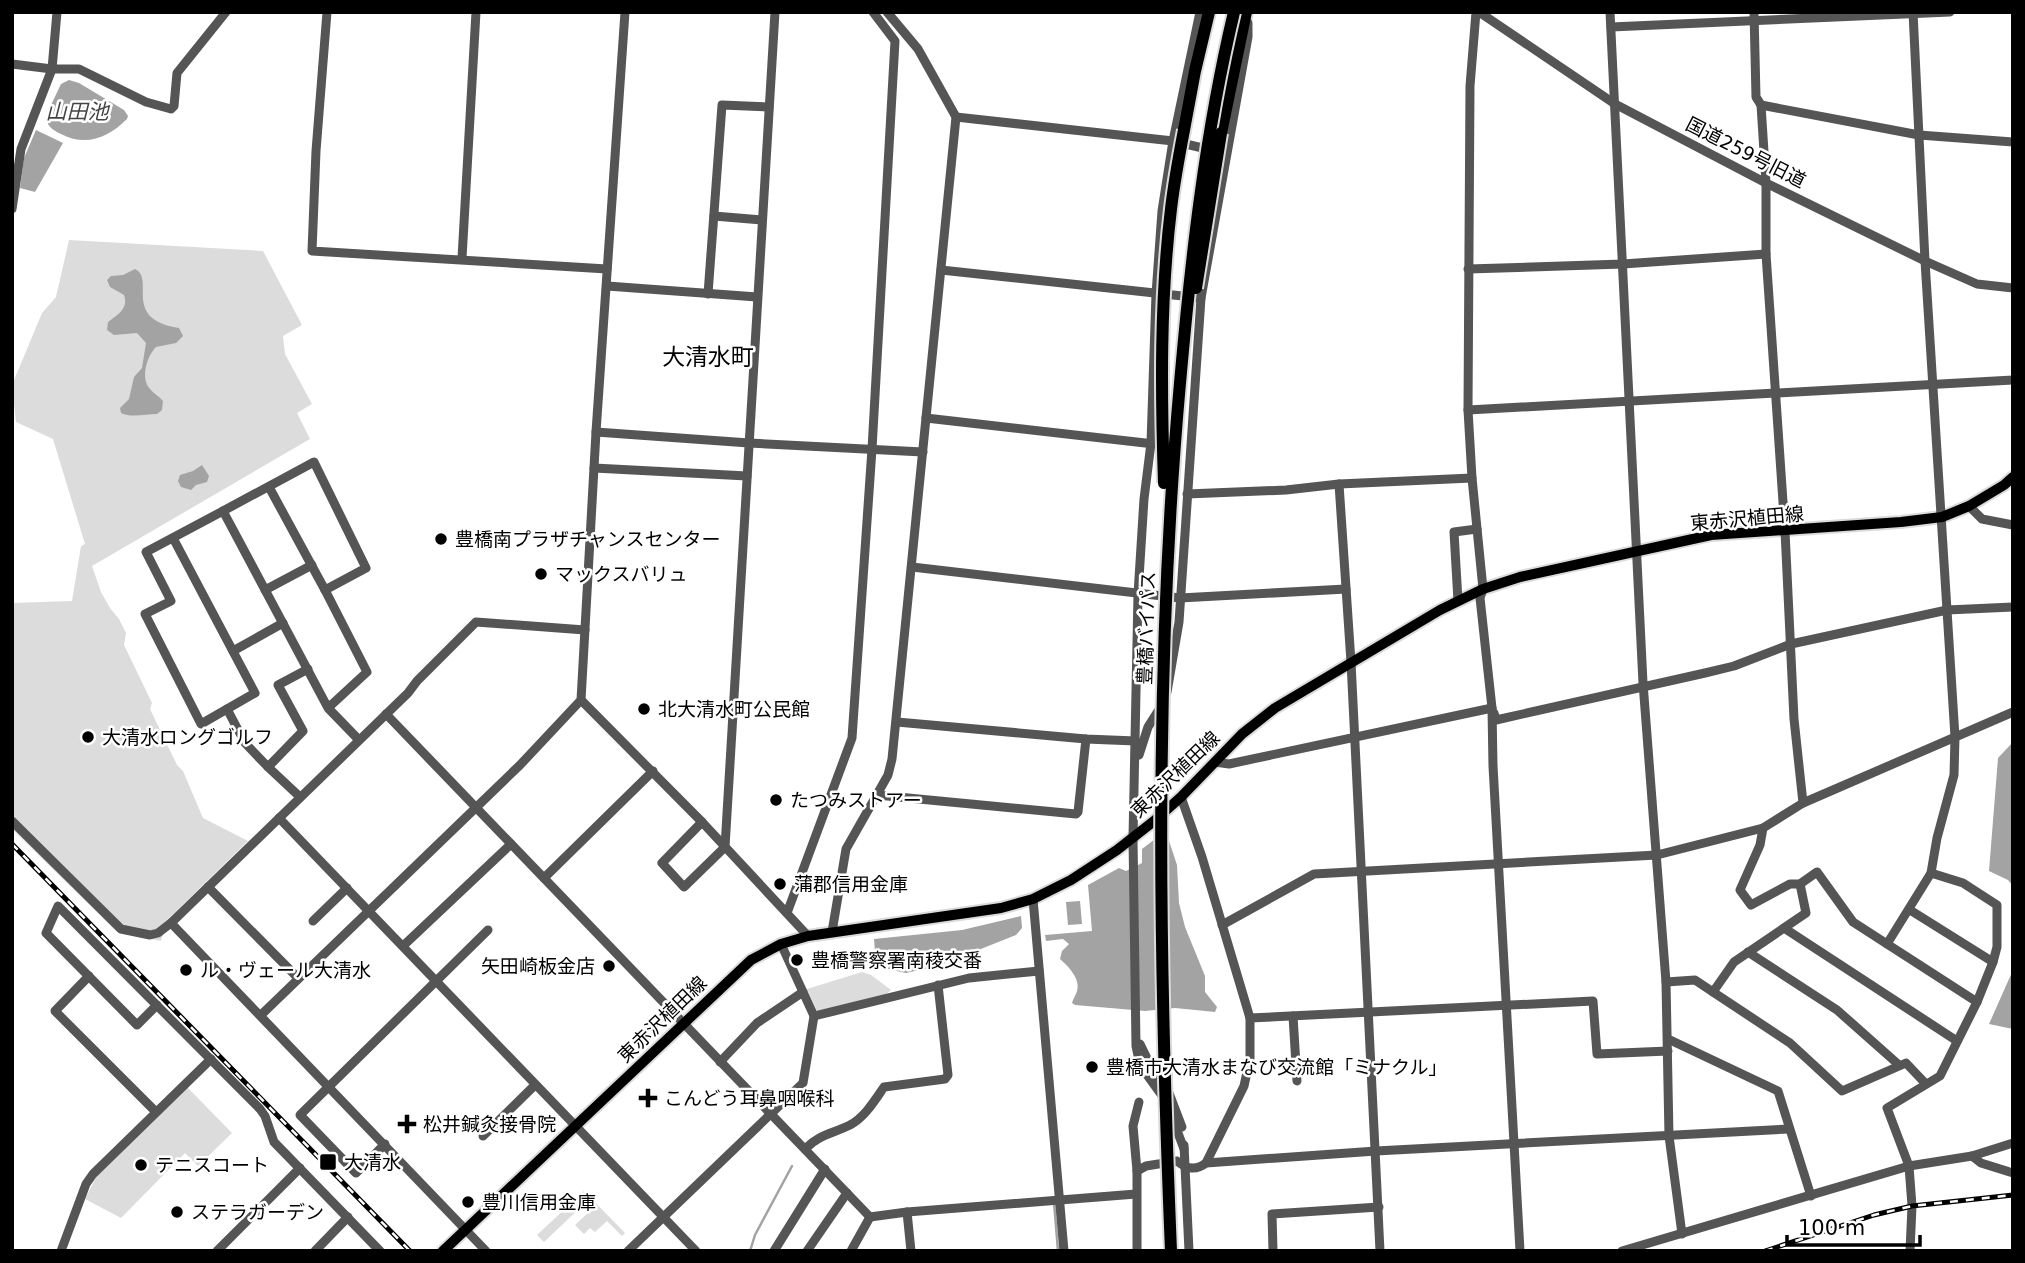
<svg xmlns="http://www.w3.org/2000/svg" width="2025" height="1263" font-family="'DejaVu Sans','Noto Sans JP',sans-serif">
	<style>
		.green { fill: #dcdcdc }
		.water { fill: #a3a3a3 }
		.lines { fill: none; stroke-linecap: round; stroke-linejoin: round }
		.stream { stroke: #a3a3a3; stroke-width: 2.5 }
		.major-casing { stroke: #dbdbdb; stroke-width: 14 }
		.highway-casing { stroke: #dbdbdb; stroke-width: 16 }
		.minor { stroke: #555; stroke-width: 9 }
		.major { stroke: #000; stroke-width: 10 }
		.highway { stroke: #000; stroke-width: 12 }
		.rail-casing { stroke: #000; stroke-width: 5 }
		.rail { stroke: #fff; stroke-width: 2.5; stroke-dasharray: 8; stroke-linecap: butt }
		.highway-bridge-casing { stroke: #dbdbdb; stroke-width: 16; stroke-linecap: butt }
		.highway-bridge { stroke: #000; stroke-width: 12 }
		.poi-dot { fill: #000; stroke: #fff; stroke-width: 2.5 }
		.labels { text-anchor: middle; dominant-baseline: central; stroke-width: 5; stroke-linejoin: round; paint-order: stroke }
		.street-label { font-size: 19px; fill: #000; stroke: #fff }
		.poi-label { font-size: 19px; fill: #000; stroke: #fff; text-anchor: start }
		.water-label { font-size: 21px; font-style: italic; fill: #444; stroke: #fff }
		.quarter-label { font-size: 23px; fill: #000; stroke: #fff }
	</style>
	<rect width="100%" height="100%" fill="#fff"/>
	<!-- green -->
	<g class="green">
		<path d="M 69,240 L 263,251 L 302,325 L 283,336 L 285,354 L 312,404 L 297,413 L 310,439 L 92,566 L 101,592 L 110,608 L 119,619 L 126,633 L 124,645 L 152,703 L 150,709 L 177,765 L 183,771 L 203,818 L 248,841 L 167,920 L 161,941 L 117,932 L 12,829 L 12,603 L 72,601 L 81,546 L 85,544 L 53,439 L 16,422 L 12,385 L 42,313 L 56,297 Z"/>
		<path d="M 862,972 L 871,975 L 891,990 L 883,997 L 817,1011 L 807,989 Z"/>
		<path d="M 187,1087 L 232,1133 L 198,1166 L 185,1153 L 121,1218 L 85,1199 L 97,1176 Z"/>
		<path d="M 584,1191 L 625,1233 L 622,1236 L 607,1221 L 595,1232 L 590,1228 L 584,1234 L 575,1225 L 589,1212 L 583,1205 L 544,1242 L 537,1235 Z"/>
	</g>
	<!-- water -->
	<g class="water">
		<path d="M 69,80 L 79,83 L 124,110 L 128,116 L 127,119 C 108,138 86,147 61,134 C 55,131 51,129 48,124 L 52,103 L 61,84 Z"/>
		<path d="M 36,130 L 63,143 L 35,192 L 20,188 L 24,158 Z"/>
		<path d="M 135,269 C 156,279 121,319 179,328 L 183,336 L 176,343 L 156,347 C 147,356 140,378 150,389 C 154,394 159,396 163,401 L 162,410 L 157,414 C 146,414 131,418 121,413 L 120,408 L 129,399 L 134,377 L 142,368 L 146,343 L 137,333 L 114,335 L 107,330 L 108,322 C 117,315 129,309 124,295 L 110,287 L 107,280 L 111,276 L 123,275 Z"/>
		<path d="M 202,465 L 209,476 L 207,482 L 196,485 L 191,490 L 181,487 L 178,481 L 180,475 L 193,471 Z"/>
		<path d="M 2013,742 L 2013,886 L 2008,880 L 1989,871 L 1998,758 Z"/>
		<path d="M 1165,835 L 1168,838 L 1177,865 L 1179,903 L 1185,927 L 1205,976 L 1205,992 L 1217,1007 L 1215,1012 L 1175,1008 L 1145,1011 L 1075,1005 L 1072,1003 C 1073,999 1076,995 1077,991 C 1081,979 1068,966 1060,959 L 1062,951 L 1069,944 L 1063,939 L 1046,941 L 1045,935 L 1092,931 L 1088,885 L 1119,868 L 1126,871 L 1142,863 L 1142,849 L 1159,836 Z"/>
		<path d="M 1080,901 L 1082,924 L 1068,925 L 1066,902 Z"/>
		<path d="M 1021,916 L 1022,928 L 1016,935 L 938,966 L 906,973 L 879,967 L 876,964 L 874,939 L 962,930 Z"/>
		<path d="M 2013,970 L 2013,1029 L 1989,1024 Z"/>
	</g>
	<g class="lines">
		<!-- stream -->
		<g class="stream">
			<path d="M 1054,1202 L 1058,1251"/>
			<path d="M 750,1251 L 755,1235 L 792,1166"/>
		</g>
		<defs>
			<path id="major" d="M 443,1251 L 751,960 L 781,944 L 808,936 L 1001,908 L 1033,899 L 1071,880 L 1117,850 L 1154,821 L 1181,797 L 1242,734 L 1275,708 L 1440,610 L 1483,589 L 1520,577 L 1711,535 L 1901,522 L 1942,517 L 1969,506 L 2004,485 L 2013,477"/>
			<g id="highway">
				<path d="M 1184,130 L 1195,71 L 1209,12"/>
				<path d="M 1221,133 L 1246,12"/>
			</g>
		</defs>
		<!-- major casing -->
		<use href="#major" class="major-casing"/>
		<!-- highway casing -->
		<use href="#highway" class="highway-casing"/>
		<!-- minor -->
		<g class="minor">
			<path d="M 327,12 L 316,151 L 312,251 L 607,269"/>
			<path d="M 1476,12 L 1470,86 L 1468,410 L 1472,478 L 1483,589 L 1480,598 L 1492,708 L 1493,766 L 1520,1251"/>
			<path d="M 1479,12 L 1615,104 L 1766,183 L 1925,261 L 1977,284 L 2013,288"/>
			<path d="M 1610,12 L 1643,683 L 1666,982 L 1669,1136 L 1682,1234"/>
			<path d="M 1754,12 L 1756,97 L 1761,105 L 1766,183 L 1766,254 L 1785,531 L 1794,719 L 1803,803"/>
			<path d="M 1611,27 L 1950,12"/>
			<path d="M 12,64 L 52,69 L 79,69 L 146,102 L 171,109 L 174,106 L 177,73 L 226,12"/>
			<path d="M 1761,105 L 1919,135 L 2013,142"/>
			<path d="M 956,117 L 1173,141 L 1211,150"/>
			<path d="M 12,209 L 21,149 L 52,69 L 57,12"/>
			<path d="M 714,216 L 762,220"/>
			<path d="M 462,258 L 476,12"/>
			<path d="M 1468,269 L 1623,264 L 1766,254"/>
			<path d="M 941,270 L 1201,298"/>
			<path d="M 607,286 L 757,297"/>
			<path d="M 708,294 L 722,105 L 769,107"/>
			<path d="M 1468,410 L 2013,380"/>
			<path d="M 926,418 L 1154,444"/>
			<path d="M 596,432 L 749,443 L 923,452"/>
			<path d="M 594,468 L 747,476"/>
			<path d="M 1339,484 L 1351,662 L 1380,1251"/>
			<path d="M 269,487 L 325,590"/>
			<path d="M 1187,494 L 1286,490 L 1339,484 L 1472,478"/>
			<path d="M 1969,506 L 1982,519 L 2013,525"/>
			<path d="M 173,538 L 255,693 L 201,724 L 145,614 L 171,601 L 146,552 L 223,511"/>
			<path d="M 912,567 L 1180,598 L 1346,589"/>
			<path d="M 265,590 L 312,565"/>
			<path d="M 1458,601 L 1454,532 L 1477,529"/>
			<path d="M 233,651 L 283,623"/>
			<path d="M 1167,692 L 1179,622 L 1201,298 L 1248,37 L 1248,23"/>
			<path d="M 581,700 L 702,822 L 808,936"/>
			<path d="M 328,708 L 367,672 L 325,590 L 366,568 L 314,462 L 223,511 L 328,708 L 359,740"/>
			<path d="M 227,709 L 245,743 L 268,767"/>
			<path d="M 1494,713 L 1496,720 L 1705,673 L 1734,666 L 1791,644 L 1947,610 L 2013,607"/>
			<path d="M 386,714 L 870,1217 L 907,1212 L 1136,1194"/>
			<path d="M 897,722 L 1086,739 L 1136,741"/>
			<path d="M 1139,755 L 1148,727 L 1162,705"/>
			<path d="M 1215,762 L 1229,764 L 1492,708"/>
			<path d="M 877,795 L 1076,814 L 1078,812 L 1086,739"/>
			<path d="M 300,797 L 268,767 L 303,731 L 278,685 L 308,669"/>
			<path d="M 1181,797 L 1202,857 L 1250,1018 L 1250,1058 L 1244,1086 L 1206,1163"/>
			<path d="M 279,818 L 696,1251"/>
			<path d="M 12,821 L 121,929 L 150,935 L 158,933 L 171,923"/>
			<path d="M 702,822 L 662,863 L 684,887 L 725,847 L 775,12"/>
			<path d="M 1763,828 L 1760,845 L 1740,890 L 1751,905 L 1790,884 L 1800,884 L 1817,872 L 1853,922 L 1977,1002"/>
			<path d="M 544,878 L 653,771"/>
			<path d="M 208,887 L 298,978"/>
			<path d="M 1033,899 L 1064,1251"/>
			<path d="M 1910,910 L 1993,962"/>
			<path d="M 787,913 L 852,738 L 872,449 L 895,41 L 873,12"/>
			<path d="M 313,921 L 347,888"/>
			<path d="M 1222,925 L 1314,874 L 1657,855 L 1763,828 L 1803,803 L 2013,712"/>
			<path d="M 1784,928 L 1957,1041"/>
			<path d="M 832,932 L 846,849 L 888,775 L 892,759 L 956,117 L 918,49 L 887,12"/>
			<path d="M 1887,944 L 1931,873 L 1937,838 L 1954,775 L 1955,737 L 1925,261 L 1913,12"/>
			<path d="M 403,946 L 511,844"/>
			<path d="M 1748,952 L 1837,1010 L 1899,1065"/>
			<path d="M 89,976 L 55,1011 L 156,1112"/>
			<path d="M 1666,982 L 1695,980 L 1713,992 L 1790,1043 L 1842,1091 L 1906,1063 L 1925,1083"/>
			<path d="M 1713,992 L 1734,962 L 1806,913 L 1800,884"/>
			<path d="M 157,1005 L 137,1025 L 46,933 L 58,906 C 125,974 193,1041 260,1109 L 265,1116 L 274,1142 L 380,1251"/>
			<path d="M 261,1015 L 520,765 L 581,700 L 596,432 L 625,12"/>
			<path d="M 814,1016 L 969,978 L 1039,971"/>
			<path d="M 1293,1016 L 1297,1081"/>
			<path d="M 1250,1018 L 1593,1001 L 1597,1054 L 1668,1051"/>
			<path d="M 1668,1039 L 1778,1091 L 1811,1196"/>
			<path d="M 1140,1044 L 1153,1071 L 1169,1093 L 1182,1127"/>
			<path d="M 720,1062 L 757,1023 L 803,992"/>
			<path d="M 483,1136 L 535,1085"/>
			<path d="M 385,1144 L 356,1173 L 300,1115 L 488,930"/>
			<path d="M 1184,1145 L 1189,1251"/>
			<path d="M 805,1149 C 820,1134 832,1134 850,1125 C 865,1117 875,1100 884,1087 L 945,1079 L 948,1075 L 938,985"/>
			<path d="M 1184,1149 L 1166,1101 L 1140,1065 L 1136,1046 L 1133,838 L 1138,594 L 1144,499 L 1151,443 L 1156,294 L 1162,211 L 1173,141 L 1200,12"/>
			<path d="M 1972,1156 L 1981,1163 L 2013,1173"/>
			<path d="M 1137,1171 L 1146,1166 L 1177,1161 C 1186,1169 1196,1171 1206,1163 L 1376,1151 L 1789,1129"/>
			<path d="M 907,1212 L 911,1251"/>
			<path d="M 61,1251 L 86,1184 L 93,1174 L 211,1059"/>
			<path d="M 217,1251 L 300,1168"/>
			<path d="M 315,1251 L 348,1217"/>
			<path d="M 486,1251 L 171,923 L 408,693 L 417,681 L 476,622 L 585,630"/>
			<path d="M 628,1251 L 803,1083 L 814,1016 L 781,944"/>
			<path d="M 774,1251 L 825,1169"/>
			<path d="M 807,1251 L 847,1193"/>
			<path d="M 851,1251 L 870,1217"/>
			<path d="M 1137,1251 L 1137,1171 L 1133,1126 L 1139,1102"/>
			<path d="M 1273,1251 L 1272,1214 L 1379,1207"/>
			<path d="M 1622,1251 L 1909,1166 L 1972,1156 L 2013,1143"/>
			<path d="M 1910,1251 L 1912,1206 L 1909,1166 L 1887,1108 L 1940,1076 L 1977,1002 L 1993,962 L 1997,947 L 1997,905 L 1963,883 L 1931,873"/>
		</g>
		<!-- major -->
		<use href="#major" class="major"/>
		<!-- highway -->
		<use href="#highway" class="highway"/>
		<defs>
			<g id="rail">
				<path d="M 12,844 L 410,1251"/>
				<path d="M 1765,1251 L 1874,1215 L 1912,1206 L 2013,1195"/>
			</g>
		</defs>
		<!-- rail casing -->
		<use href="#rail" class="rail-casing"/>
		<!-- rail -->
		<use href="#rail" class="rail"/>
		<defs>
			<g id="highway-bridge">
				<path d="M 1196,288 L 1221,133"/>
				<path d="M 1164,483 C 1161,392 1160,300 1171,209 C 1174,183 1179,156 1184,130"/>
				<path d="M 1171,1251 C 1159,961 1154,671 1180,383 C 1191,258 1205,134 1234,12"/>
			</g>
		</defs>
		<!-- highway-bridge casing -->
		<use href="#highway-bridge" class="highway-bridge-casing"/>
		<!-- highway-bridge -->
		<use href="#highway-bridge" class="highway-bridge"/>
	</g>
	<!-- markers -->
	<g class="poi-dot">
		<circle cx="441" cy="539" r="7"/>
		<circle cx="541" cy="574" r="7"/>
		<circle cx="644" cy="709" r="7"/>
		<circle cx="88" cy="737" r="7"/>
		<circle cx="776" cy="800" r="7"/>
		<circle cx="780" cy="884" r="7"/>
		<circle cx="797" cy="960" r="7"/>
		<circle cx="609" cy="966" r="7"/>
		<circle cx="186" cy="970" r="7"/>
		<circle cx="1092" cy="1067" r="7"/>
		<path d="M644.5 1087.5h7v7h7v7h-7v7h-7v-7h-7v-7h7z"/>
		<path d="M403.5 1113.5h7v7h7v7h-7v7h-7v-7h-7v-7h7z"/>
		<rect x="319" y="1153" width="18" height="18" rx="3.5"/>
		<circle cx="141" cy="1165" r="7"/>
		<circle cx="468" cy="1202" r="7"/>
		<circle cx="177" cy="1212" r="7"/>
	</g>
	<g class="labels">
		<!-- street labels -->
		<g class="street-label">
			<text transform="translate(1746 152) rotate(27)">国道259号旧道</text>
			<text transform="translate(1747 518) rotate(-5)">東赤沢植田線</text>
			<text transform="translate(1146 628) rotate(-88)">豊橋バイパス</text>
			<text transform="translate(1175 774) rotate(-44)">東赤沢植田線</text>
			<text transform="translate(662 1019) rotate(-44)">東赤沢植田線</text>
		</g>
		<!-- poi labels -->
		<g class="poi-label">
			<text x="455" y="539">豊橋南プラザチャンスセンター</text>
			<text x="555" y="574">マックスバリュ</text>
			<text x="658" y="709">北大清水町公民館</text>
			<text x="102" y="737">大清水ロングゴルフ</text>
			<text x="790" y="800">たつみストアー</text>
			<text x="794" y="884">蒲郡信用金庫</text>
			<text x="811" y="960">豊橋警察署南稜交番</text>
			<text x="595" y="966" text-anchor="end">矢田崎板金店</text>
			<text x="200" y="970">ル・ヴェール大清水</text>
			<text x="1106" y="1067">豊橋市大清水まなび交流館「ミナクル」</text>
			<text x="664" y="1098">こんどう耳鼻咽喉科</text>
			<text x="423" y="1124">松井鍼灸接骨院</text>
			<text x="344" y="1162">大清水</text>
			<text x="155" y="1165">テニスコート</text>
			<text x="482" y="1202">豊川信用金庫</text>
			<text x="191" y="1212">ステラガーデン</text>
		</g>
		<!-- water labels -->
		<g class="water-label">
			<text x="77" y="112">山田池</text>
		</g>
		<!-- quarter labels -->
		<g class="quarter-label">
			<text x="708" y="357">大清水町</text>
		</g>
	</g>
	<!-- border -->
	<rect width="2025" height="1263" fill="none" stroke="#000000" stroke-width="28"/>
	<!-- scale -->
	<path d="M1787 1235v10h133v-10" fill="none" stroke="#000000" stroke-width="3.5"/>
	<text x="1798" y="1235" font-size="21" fill="#000000" stroke="#ffffff" stroke-width="5" paint-order="stroke">100 m</text>
</svg>
